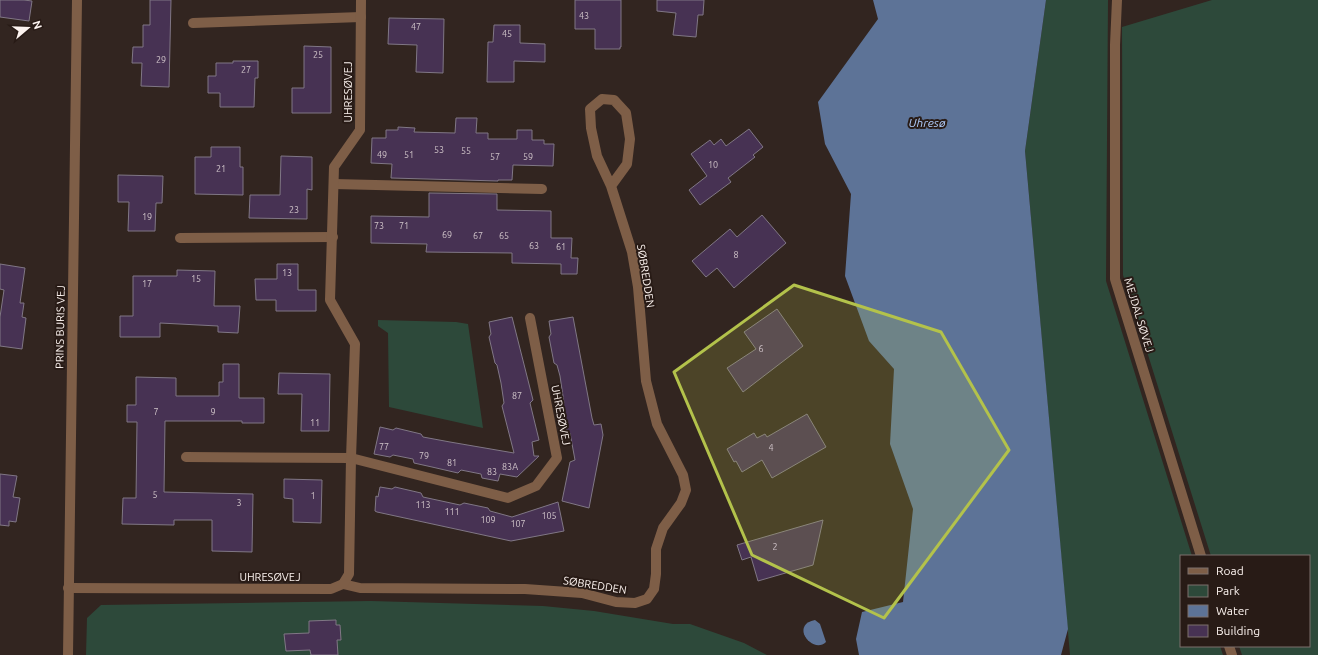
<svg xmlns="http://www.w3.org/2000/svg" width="1318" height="655" font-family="Ubuntu,sans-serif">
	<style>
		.green { fill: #2d493a }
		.water { fill: #5d7397 }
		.building { fill: #473253; stroke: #807785 }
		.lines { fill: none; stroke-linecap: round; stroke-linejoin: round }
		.minor { stroke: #7e5e47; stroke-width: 10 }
		.marked { fill: #b3c24b; fill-opacity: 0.2; stroke: #b3c24b; stroke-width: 3; stroke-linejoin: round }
		.labels { text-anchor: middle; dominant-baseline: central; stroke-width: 4; stroke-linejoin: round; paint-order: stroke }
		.number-label { font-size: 9px; fill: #cfc3c8 }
		.street-label { font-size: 11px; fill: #fcf3ef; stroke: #281b16 }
		.water-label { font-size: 12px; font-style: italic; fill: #b0cdfd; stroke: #281b16 }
	</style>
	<rect width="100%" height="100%" fill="#322520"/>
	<!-- green -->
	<g class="green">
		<path d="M 1046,0 L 1108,0 L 1106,281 L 1192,556 L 1181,556 L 1181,646 L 1220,646 L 1223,655 L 1070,655 L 1025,151 Z"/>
		<path d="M 1212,0 L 1318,0 L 1318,655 L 1242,655 L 1239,646 L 1309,646 L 1309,556 L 1211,556 L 1123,275 L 1122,27 Z"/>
		<path d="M 378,320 L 456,322 L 468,324 L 483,428 L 389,407 L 388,333 L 378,326 Z"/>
		<path d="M 371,601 L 543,606 L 594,611 L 673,624 L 690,624 L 744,643 L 767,655 L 86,655 L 87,618 L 101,605 Z"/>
	</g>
	<!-- water -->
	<g class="water">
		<path d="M 873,0 L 1046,0 L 1025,151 L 1068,629 L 1061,655 L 859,655 L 856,639 L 862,612 L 903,602 L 913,509 L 890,444 L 894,369 L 869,341 L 845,276 L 851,194 L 825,144 L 818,102 L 878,19 Z"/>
		<path d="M 815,620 L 820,624 L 826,642 C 813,655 789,625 815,620 Z"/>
	</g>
	<!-- building -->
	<g class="building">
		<path d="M 0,0 L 24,0 L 32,1 L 29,21 L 0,17 Z"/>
		<path d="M 150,0 L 171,0 L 169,87 L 141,86 L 142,63 L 132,63 L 133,47 L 143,47 L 143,25 L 150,25 Z"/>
		<path d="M 575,0 L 621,0 L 621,47 L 620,47 L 620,49 L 595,49 L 595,29 L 575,29 Z"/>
		<path d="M 657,0 L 704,0 L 703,15 L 698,15 L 696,37 L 673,35 L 676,13 L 657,11 Z"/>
		<path d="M 389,18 L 444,19 L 443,73 L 416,72 L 417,45 L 388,44 Z"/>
		<path d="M 494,25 L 520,25 L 520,43 L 545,44 L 545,62 L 514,61 L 514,82 L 487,82 L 488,42 L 493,42 Z"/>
		<path d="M 304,46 L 331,47 L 331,113 L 292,113 L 292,88 L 304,88 Z"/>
		<path d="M 233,61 L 258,61 L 258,78 L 255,78 L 254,107 L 220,107 L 220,93 L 208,93 L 208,76 L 216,76 L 216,63 L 233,63 Z"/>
		<path d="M 456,118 L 477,118 L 476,133 L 488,133 L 488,139 L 517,139 L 517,130 L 532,130 L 532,140 L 544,140 L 544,144 L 554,144 L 553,166 L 513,165 L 512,180 L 498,180 L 498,181 L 391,178 L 392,164 L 371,163 L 372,138 L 386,138 L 386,130 L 398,130 L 398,127 L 415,128 L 414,132 L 455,133 Z"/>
		<path d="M 749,129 L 763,147 L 753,155 L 755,157 L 728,178 L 731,182 L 700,205 L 689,190 L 707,176 L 691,154 L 710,140 L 714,145 L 721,139 L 726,146 Z"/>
		<path d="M 211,147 L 240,147 L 240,167 L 243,167 L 243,195 L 195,194 L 195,157 L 211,157 Z"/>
		<path d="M 281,156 L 312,157 L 312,190 L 307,189 L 307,219 L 249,218 L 250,195 L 280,195 Z"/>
		<path d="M 118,175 L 163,176 L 162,203 L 156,203 L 155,231 L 128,231 L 129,202 L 118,202 Z"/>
		<path d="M 429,193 L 497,194 L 497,210 L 551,211 L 551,238 L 572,238 L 571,258 L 578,258 L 577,274 L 561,274 L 561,264 L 512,263 L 512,253 L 426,252 L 427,244 L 371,243 L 371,216 L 429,217 Z"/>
		<path d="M 762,215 L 786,243 L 734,288 L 717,268 L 706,277 L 692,261 L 730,229 L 737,237 Z"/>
		<path d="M 0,264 L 25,268 L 20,303 L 24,303 L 22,317 L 26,318 L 22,349 L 0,346 L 0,317 L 4,290 L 0,289 Z"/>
		<path d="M 277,264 L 298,264 L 298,290 L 316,290 L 316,311 L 276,311 L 276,300 L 256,300 L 255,279 L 277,279 Z"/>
		<path d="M 177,270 L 215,271 L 214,306 L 240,306 L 238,333 L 218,332 L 218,326 L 160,323 L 160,337 L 120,337 L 120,316 L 133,316 L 133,276 L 177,276 Z"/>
		<path d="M 777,309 L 803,346 L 743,392 L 727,368 L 756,349 L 744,332 Z"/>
		<path d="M 512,317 L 533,400 L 530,403 L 539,440 L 532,442 L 534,456 L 539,456 L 517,477 L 500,474 L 498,481 L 482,478 L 481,474 L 461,470 L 458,473 L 432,467 L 414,463 L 413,459 L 393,455 L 390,457 L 374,454 L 380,427 L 393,430 L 396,428 L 421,434 L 423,437 L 450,442 L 514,453 L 502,406 L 504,403 L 501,383 L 497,365 L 495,363 L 489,337 L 491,334 L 489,322 Z"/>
		<path d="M 573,317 L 592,418 L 594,425 L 601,424 L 603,435 L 589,508 L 562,501 L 570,462 L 575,460 L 570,433 L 567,431 L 562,406 L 564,403 L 560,376 L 557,365 L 554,363 L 549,337 L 551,334 L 549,321 Z"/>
		<path d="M 223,364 L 239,364 L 239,398 L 264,398 L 264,423 L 242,423 L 242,421 L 165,421 L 164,492 L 253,494 L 252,552 L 212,551 L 212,520 L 174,520 L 174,525 L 122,524 L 123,498 L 136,498 L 137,422 L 127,422 L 127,405 L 136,405 L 136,377 L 176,378 L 176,396 L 219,396 L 219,382 L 223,382 Z"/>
		<path d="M 279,373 L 330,374 L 329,431 L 301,431 L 302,394 L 278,394 Z"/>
		<path d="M 807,414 L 826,447 L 772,478 L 762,460 L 742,472 L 736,461 L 734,462 L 727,449 L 754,433 L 757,438 L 765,434 L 767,437 Z"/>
		<path d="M 0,474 L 17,476 L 13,497 L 20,498 L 16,522 L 9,521 L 9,526 L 0,525 Z"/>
		<path d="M 284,479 L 322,480 L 321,523 L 293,522 L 293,499 L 284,498 Z"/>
		<path d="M 380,487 L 392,489 L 395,487 L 421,493 L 423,497 L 460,505 L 464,503 L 488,508 L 490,511 L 512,517 L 558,502 L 564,531 L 511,541 L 377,512 L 375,511 L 376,496 L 378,497 Z"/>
		<path d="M 823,520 L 813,565 L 758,581 L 751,557 L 742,560 L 737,545 Z"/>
		<path d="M 336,620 L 336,625 L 340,625 L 341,640 L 337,640 L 338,655 L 311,655 L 310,650 L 286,651 L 284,634 L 309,633 L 309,621 Z"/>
	</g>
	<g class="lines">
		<!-- minor -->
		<g class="minor">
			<path d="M 1117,0 L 1115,45 L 1115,279 L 1201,556"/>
			<path d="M 193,23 L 361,17"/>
			<path d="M 334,184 L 542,189"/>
			<path d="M 180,238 L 333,237"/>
			<path d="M 186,457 L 351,458 L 508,498 L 536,486 L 557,458 L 530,318"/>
			<path d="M 343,584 L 360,588 L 525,589 L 582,593 L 616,602 L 635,603 L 647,599 L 654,589 L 656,574 L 656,549 L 663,528 L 681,503 L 686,490 L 683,475 L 657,424 L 646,381 L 638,287 L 632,252 L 611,186 L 597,156 L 591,128 L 590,109 L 602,99 L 614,100 L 626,113 L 630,139 L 627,164 L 611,186"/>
			<path d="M 68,588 L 331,589 L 343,584 L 349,574 L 351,458 L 355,344 L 330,300 L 334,167 L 360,130 L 361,0"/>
			<path d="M 1229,646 L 1232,655"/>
			<path d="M 68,655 L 77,0"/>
		</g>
	</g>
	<!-- marked area -->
	<path class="marked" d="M 794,285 L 941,332 L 1009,450 L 884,618 L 752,555 L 674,372 Z"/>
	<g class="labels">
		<!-- number labels -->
		<g class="number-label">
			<text x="584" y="16">43</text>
			<text x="416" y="27">47</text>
			<text x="507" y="34">45</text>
			<text x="318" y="55">25</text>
			<text x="161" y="60">29</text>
			<text x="246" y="70">27</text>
			<text x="439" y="150">53</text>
			<text x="466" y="151">55</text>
			<text x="382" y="155">49</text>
			<text x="409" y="155">51</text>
			<text x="495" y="157">57</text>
			<text x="528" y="157">59</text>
			<text x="713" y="165">10</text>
			<text x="221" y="169">21</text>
			<text x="294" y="210">23</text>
			<text x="147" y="217">19</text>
			<text x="379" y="226">73</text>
			<text x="404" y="226">71</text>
			<text x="447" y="235">69</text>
			<text x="478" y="236">67</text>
			<text x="504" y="236">65</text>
			<text x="534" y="246">63</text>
			<text x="561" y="247">61</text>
			<text x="736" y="255">8</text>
			<text x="287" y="273">13</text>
			<text x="196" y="279">15</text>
			<text x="147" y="284">17</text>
			<text x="761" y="349">6</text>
			<text x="517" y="396">87</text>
			<text x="156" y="412">7</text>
			<text x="213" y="412">9</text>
			<text x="315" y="423">11</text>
			<text x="384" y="447">77</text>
			<text x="771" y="448">4</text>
			<text x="424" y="456">79</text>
			<text x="452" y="463">81</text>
			<text x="510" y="467">83A</text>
			<text x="492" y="472">83</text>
			<text x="155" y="495">5</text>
			<text x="313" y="496">1</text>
			<text x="239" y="503">3</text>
			<text x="423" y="505">113</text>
			<text x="452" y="512">111</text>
			<text x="549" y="516">105</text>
			<text x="488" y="520">109</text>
			<text x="518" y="524">107</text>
			<text x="775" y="547">2</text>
		</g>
		<!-- street labels -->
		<g class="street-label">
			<text transform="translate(348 92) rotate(-90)">UHRESØVEJ</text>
			<text transform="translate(646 276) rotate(81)">SØBREDDEN</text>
			<text transform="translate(1139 315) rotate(73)">MEJDAL SØVEJ</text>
			<text transform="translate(60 327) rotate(-89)">PRINS BURIS VEJ</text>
			<text transform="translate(561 415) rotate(79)">UHRESØVEJ</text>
			<text x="270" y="577">UHRESØVEJ</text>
			<text transform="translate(595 585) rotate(9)">SØBREDDEN</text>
		</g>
		<!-- water labels -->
		<g class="water-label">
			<text x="927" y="122">Uhresø</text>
		</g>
	</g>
	<!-- legend -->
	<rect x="1180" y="555" width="130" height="92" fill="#281b16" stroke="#7d716d"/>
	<rect x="1188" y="568" width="20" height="6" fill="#7e5e47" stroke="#7d716d"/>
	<text x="1216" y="575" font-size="12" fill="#fcf3ef">Road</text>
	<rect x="1188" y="585" width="20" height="12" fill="#2d493a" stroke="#7d716d"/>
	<text x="1216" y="595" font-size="12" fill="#fcf3ef">Park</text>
	<rect x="1188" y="605" width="20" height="12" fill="#5d7397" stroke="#7d716d"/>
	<text x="1216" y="615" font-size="12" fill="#fcf3ef">Water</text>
	<rect x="1188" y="625" width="20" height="12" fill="#473253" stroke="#7d716d"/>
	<text x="1216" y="635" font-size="12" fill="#fcf3ef">Building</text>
	<!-- north arrow -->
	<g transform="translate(28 28) rotate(71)" stroke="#281b16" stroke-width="3" paint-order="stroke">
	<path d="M0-3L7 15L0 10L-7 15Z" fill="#fcf3ef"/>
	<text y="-6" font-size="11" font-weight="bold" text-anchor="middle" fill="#fcf3ef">N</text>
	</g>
</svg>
